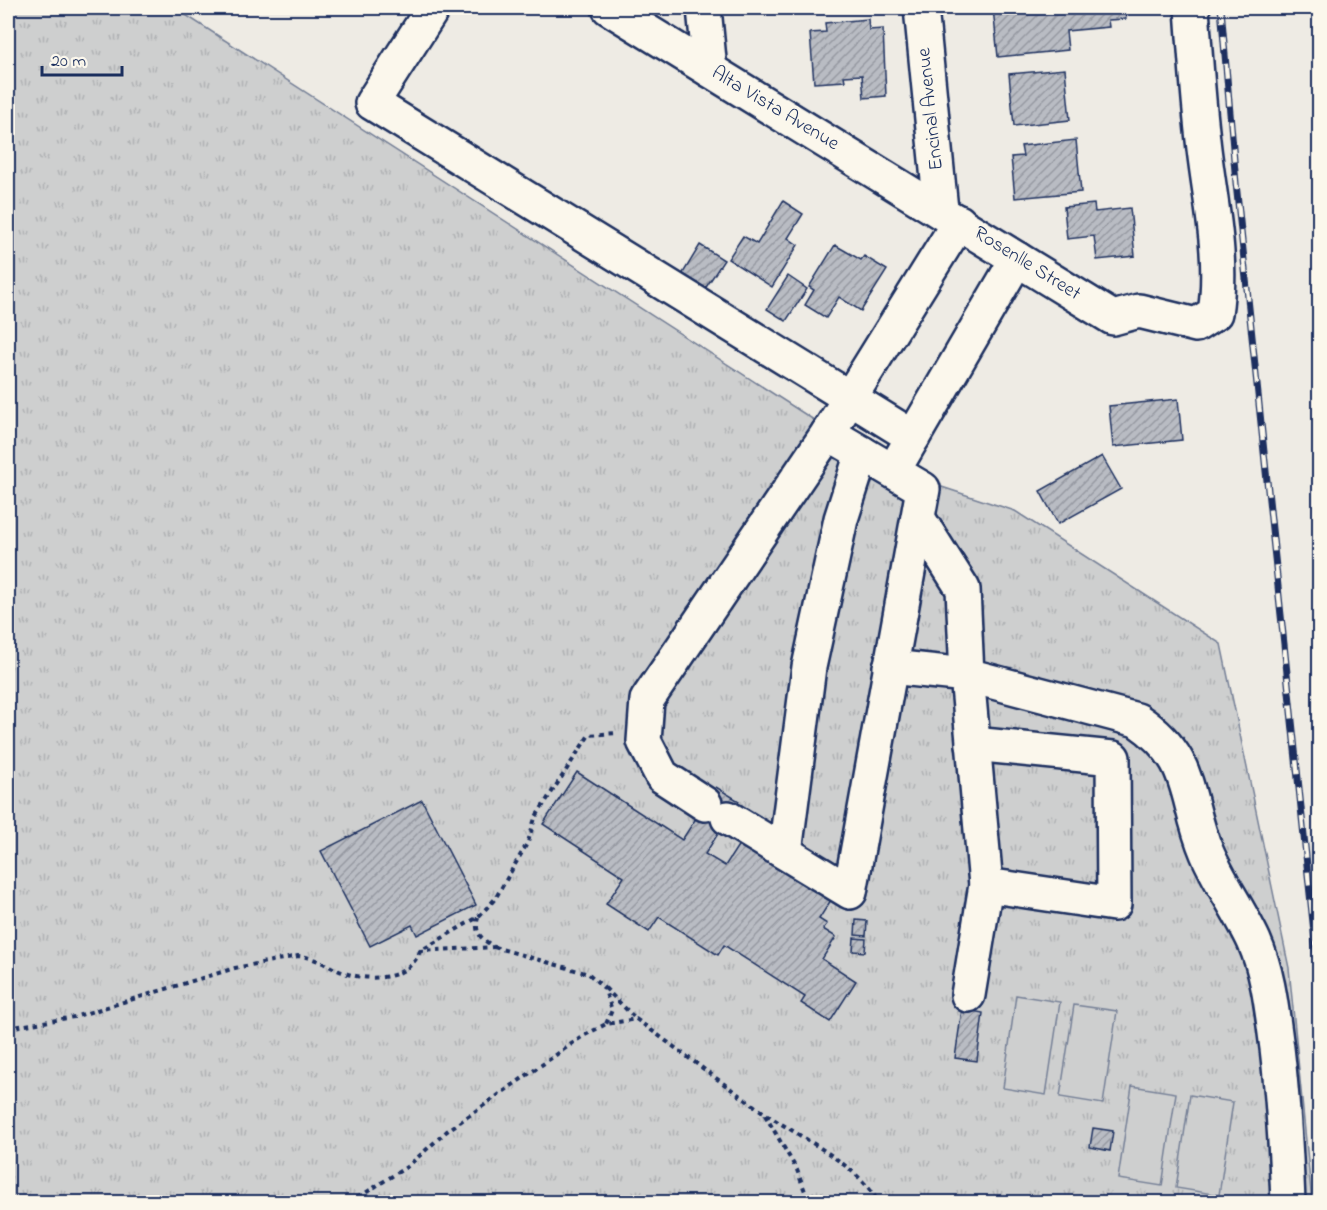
<svg xmlns="http://www.w3.org/2000/svg" width="1327" height="1210" font-family="'Indie Flower',sans-serif">
	<style>
		.grass { fill: url(#grass-tufts); stroke: #747f96; stroke-width: 1.5 }
		.park { fill: #cecfcf; stroke: #747f96; stroke-width: 1.5 }
		.building { fill: url(#building-hatch); stroke: #1b2f5e; stroke-width: 1.5 }
		.lines { fill: none; stroke-linecap: round; stroke-linejoin: round }
		.minor-casing { stroke: #1b2f5e; stroke-width: 38 }
		.path { stroke: #1b2f5e; stroke-width: 4; stroke-dasharray: 4.5 4.5; stroke-linecap: butt }
		.minor { stroke: #fbf7ec; stroke-width: 33 }
		.rail-casing { stroke: #1b2f5e; stroke-width: 7 }
		.rail { stroke: #fbf7ec; stroke-width: 4.5; stroke-dasharray: 14; stroke-linecap: butt }
		.labels { text-anchor: middle; dominant-baseline: central; stroke-width: 6; stroke-linejoin: round; paint-order: stroke }
		.street-label { font-size: 20px; fill: #1b2f5e; stroke: #fbf7ec }
	</style>
	<defs>
		<pattern id="grass-tufts" width="24" height="20" patternUnits="userSpaceOnUse" patternTransform="scale(1.5)"><rect width="24" height="20" fill="#cecfcf"/><path d="M3 7l-1-3M5 7V3M7 7l1-3M15 17l-1-3M17 17v-4M19 17l1-3" fill="none" stroke="#b0b2b4"/></pattern>
		<pattern id="building-hatch" width="6" height="6" patternUnits="userSpaceOnUse" patternTransform="scale(1.5)"><rect width="6" height="6" fill="#b9bcc3"/><path d="M-1 1l2-2M0 6l6-6M5 7l2-2" fill="none" stroke="#9699a2"/></pattern>
	</defs>
	<rect width="100%" height="100%" fill="#eeebe4"/>
	<filter id="ink" filterUnits="userSpaceOnUse"><feTurbulence type="fractalNoise" baseFrequency=".0167" numOctaves="2"/><feDisplacementMap in="SourceGraphic" scale="12" xChannelSelector="R" yChannelSelector="G"/><feConvolveMatrix kernelMatrix="1 2 1 2 8 2 1 2 1" color-interpolation-filters="sRGB"/></filter>
	<g filter="url(#ink)">
		<!-- grass -->
		<path class="grass" d="M 8,8 L 175,8 L 893,471 L 1015,511 L 1221,644 L 1289,968 L 1312,1202 L 8,1202 Z"/>
		<!-- park -->
		<g class="park">
			<path d="M 1016,995 L 1060,1002 L 1046,1095 L 1003,1088 Z"/>
			<path d="M 1074,1005 L 1117,1011 L 1103,1104 L 1060,1097 Z"/>
			<path d="M 1132,1086 L 1176,1093 L 1162,1186 L 1118,1179 Z"/>
			<path d="M 1190,1095 L 1233,1102 L 1219,1195 L 1176,1188 Z"/>
		</g>
		<!-- building -->
		<g class="building">
			<path d="M 993,8 L 1125,8 L 1126,19 L 1108,20 L 1109,27 L 1066,31 L 1068,50 L 998,57 Z"/>
			<path d="M 868,19 L 869,30 L 883,29 L 886,96 L 864,98 L 862,75 L 844,76 L 845,81 L 814,83 L 810,33 L 826,32 L 825,23 Z"/>
			<path d="M 1065,69 L 1070,120 L 1014,126 L 1009,74 Z"/>
			<path d="M 1076,140 L 1081,192 L 1015,198 L 1011,157 L 1023,156 L 1021,146 Z"/>
			<path d="M 783,201 L 803,214 L 788,238 L 798,245 L 772,287 L 728,259 L 743,236 L 757,244 Z"/>
			<path d="M 1094,204 L 1095,212 L 1130,208 L 1135,256 L 1097,260 L 1094,236 L 1067,239 L 1064,207 Z"/>
			<path d="M 700,245 L 724,260 L 699,298 L 677,283 Z"/>
			<path d="M 835,245 L 861,260 L 864,256 L 887,270 L 861,311 L 839,297 L 826,318 L 805,305 L 814,290 L 809,287 Z"/>
			<path d="M 788,276 L 807,289 L 786,321 L 767,309 Z"/>
			<path d="M 1178,399 L 1182,440 L 1113,447 L 1109,406 Z"/>
			<path d="M 1102,456 L 1121,489 L 1058,524 L 1040,491 Z"/>
			<path d="M 577,772 L 682,840 L 716,787 L 739,801 L 705,854 L 725,866 L 741,841 L 831,900 L 819,919 L 827,924 L 823,929 L 836,937 L 822,959 L 856,981 L 830,1022 L 801,1003 L 805,997 L 724,945 L 718,955 L 659,917 L 649,932 L 606,904 L 624,877 L 543,824 Z"/>
			<path d="M 422,800 L 476,905 L 417,935 L 412,925 L 370,946 L 321,851 Z"/>
			<path d="M 856,920 L 867,921 L 866,936 L 855,935 Z"/>
			<path d="M 854,938 L 866,939 L 865,952 L 853,951 Z"/>
			<path d="M 962,1009 L 983,1013 L 977,1061 L 955,1058 Z"/>
			<path d="M 1093,1128 L 1113,1131 L 1110,1151 L 1090,1147 Z"/>
		</g>
		<g class="lines">
			<defs>
				<g id="minor">
					<path d="M 433,8 L 372,103 L 913,437"/>
					<path d="M 609,8 L 1113,318 L 1139,311 L 1196,325 L 1215,313 C 1224,256 1209,197 1203,140 C 1198,96 1195,52 1192,8"/>
					<path d="M 704,8 L 710,70"/>
					<path d="M 921,8 L 941,210"/>
					<path d="M 902,456 L 1017,259"/>
					<path d="M 918,518 L 963,589 L 967,675 L 1137,720 C 1196,760 1183,796 1207,853 C 1220,883 1240,911 1254,941 C 1269,975 1272,1012 1277,1048 C 1283,1099 1286,1151 1288,1202"/>
					<path d="M 890,667 L 967,675 L 986,885 L 968,995"/>
					<path d="M 973,744 L 1113,758 L 1114,904 L 986,885"/>
					<path d="M 705,804 L 662,776 L 644,741 L 647,700 L 828,433 L 959,222"/>
					<path d="M 728,818 L 850,892 L 923,489 L 828,433"/>
					<path d="M 785,852 L 809,667 L 841,519 L 862,453"/>
				</g>
			</defs>
			<!-- minor casing -->
			<use href="#minor" class="minor-casing"/>
			<!-- path -->
			<g class="path">
				<path d="M 478,917 C 474,934 481,938 494,947 L 420,951 L 478,917 L 495,899 L 528,842 L 535,818 L 589,735 L 616,733"/>
				<path d="M 494,947 L 589,974 L 604,988 L 612,1010 L 606,1024"/>
				<path d="M 605,988 L 636,1019"/>
				<path d="M 8,1028 L 74,1017 L 235,968 L 298,956 C 315,957 327,966 342,972 C 368,982 409,981 420,951"/>
				<path d="M 765,1115 L 797,1170 L 809,1202"/>
				<path d="M 351,1202 L 408,1166 L 447,1131 L 583,1036 L 606,1024 L 636,1019 C 679,1050 720,1082 763,1112 C 799,1137 858,1164 878,1202"/>
			</g>
			<!-- minor -->
			<use href="#minor" class="minor"/>
			<defs>
				<path id="rail" d="M 1221,8 L 1236,183 L 1320,990"/>
			</defs>
			<!-- rail casing -->
			<use href="#rail" class="rail-casing"/>
			<!-- rail -->
			<use href="#rail" class="rail"/>
		</g>
	</g>
	<g class="labels">
		<!-- street labels -->
		<g class="street-label">
			<text transform="translate(775 109) rotate(31)">Alta Vista Avenue</text>
			<text transform="translate(931 109) rotate(-96)">Encinal Avenue</text>
			<text transform="translate(1027 264) rotate(32)">Rosenlle Street</text>
		</g>
	</g>
	<!-- margin -->
	<rect width="1327" height="1210" fill="none" stroke="#fbf7ec" stroke-width="30"/>
	<rect x="15" y="15" width="1297" height="1180" fill="none" stroke="#1b2f5e" stroke-width="2" filter="url(#ink)"/>
	<!-- scale -->
	<path d="M42 66v9h80v-9" fill="none" stroke="#1b2f5e" stroke-width="3"/>
	<text x="51" y="66" font-size="18" fill="#1b2f5e" stroke="#fbf7ec" stroke-width="4.5" paint-order="stroke">20 m</text>
</svg>
